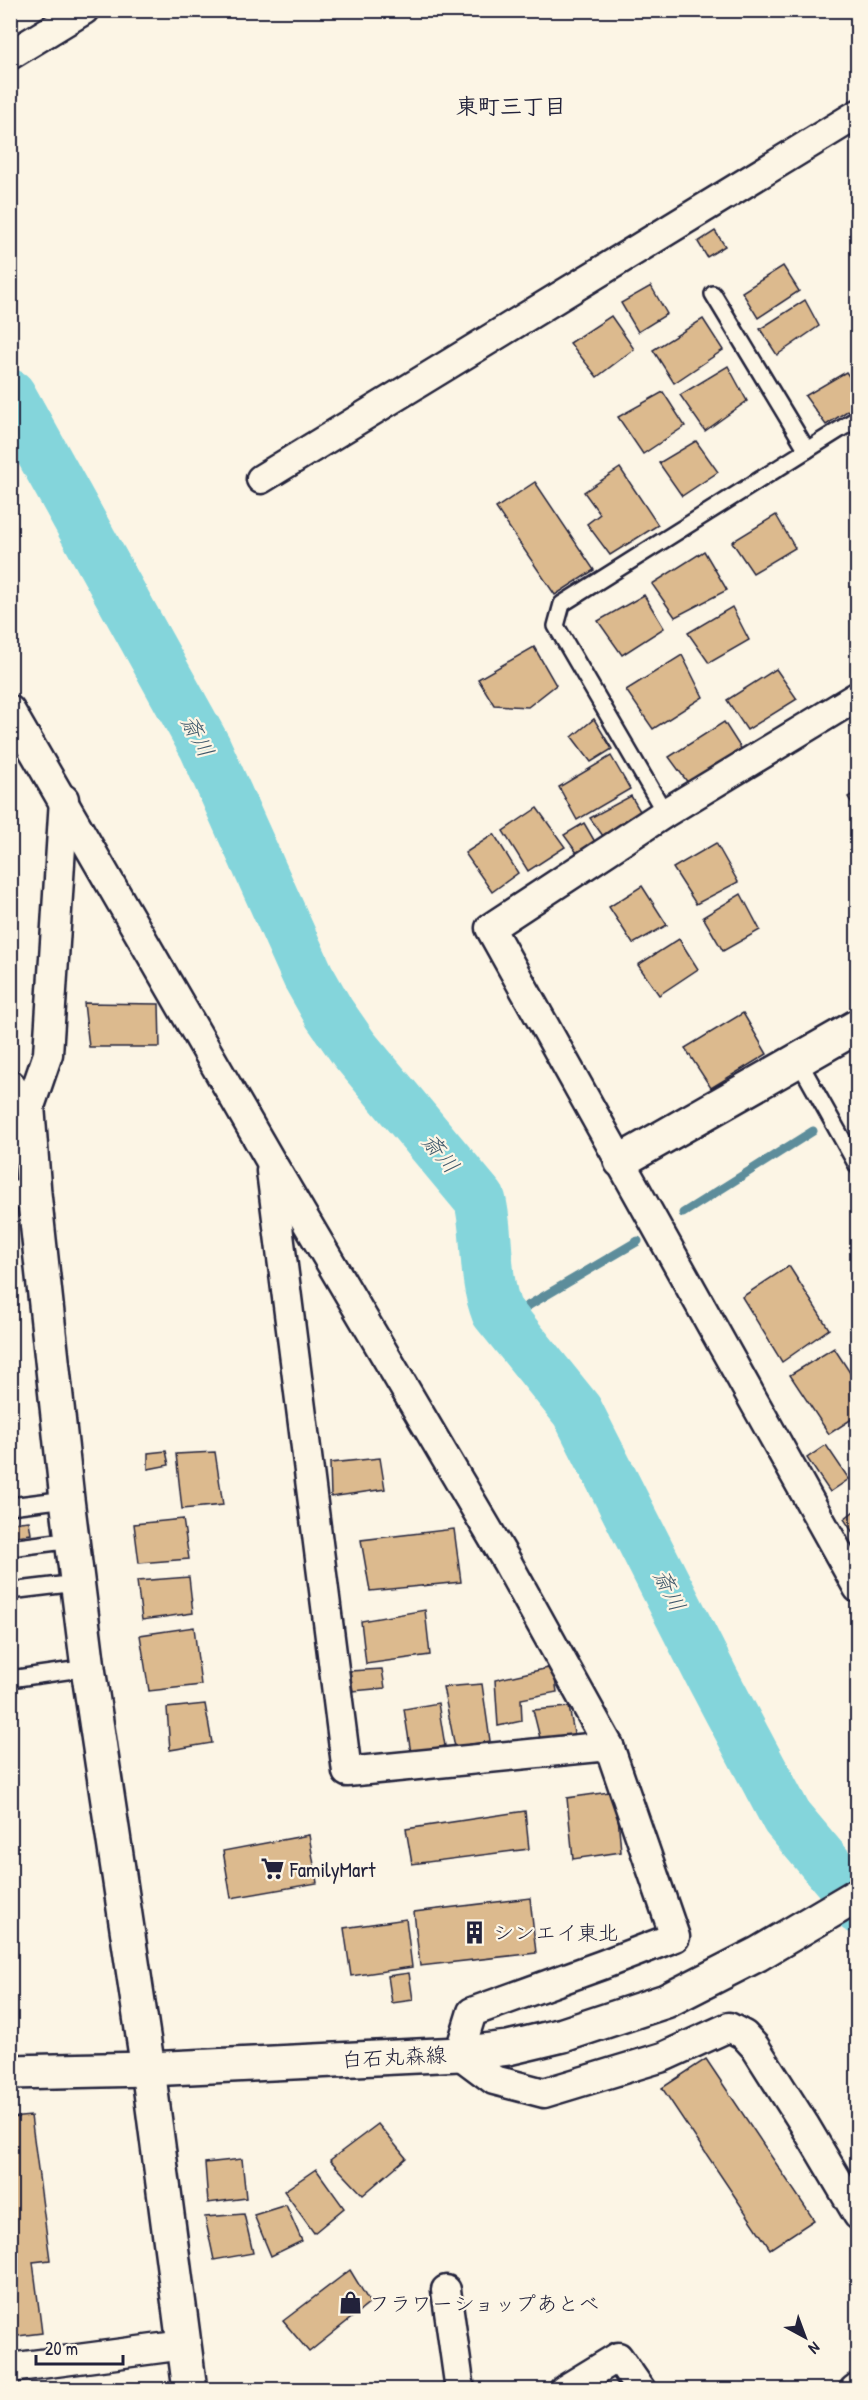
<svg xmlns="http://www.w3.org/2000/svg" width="868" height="2400" font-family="'Patrick Hand','Klee One',sans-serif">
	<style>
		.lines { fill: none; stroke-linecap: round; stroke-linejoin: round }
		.stream { stroke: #5d8d9b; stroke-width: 9 }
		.river { stroke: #84d5db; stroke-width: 52 }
		.building { fill: #dcba8e; stroke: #22223b; stroke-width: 1.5 }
		.lane-casing { stroke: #22223b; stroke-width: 20 }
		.street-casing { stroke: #22223b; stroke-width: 33 }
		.secondary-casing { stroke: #22223b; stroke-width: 38 }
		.primary-casing { stroke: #22223b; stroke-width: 38 }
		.lane { stroke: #fcf5e5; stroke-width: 15 }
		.street { stroke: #fcf5e5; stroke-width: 28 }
		.secondary { stroke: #fcf5e5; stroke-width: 33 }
		.primary { stroke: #fcf5e5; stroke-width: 33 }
		.labels { text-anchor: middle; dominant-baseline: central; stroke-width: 4.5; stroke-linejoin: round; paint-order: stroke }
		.poi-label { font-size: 21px; fill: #22223b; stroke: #fcf5e5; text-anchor: start }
		.street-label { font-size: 21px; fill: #22223b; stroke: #fcf5e5 }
		.neighbourhood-label { font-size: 22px; font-weight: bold; fill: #22223b; stroke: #fcf5e5 }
		.water-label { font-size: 22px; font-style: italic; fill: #3f586b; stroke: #fcf5e5 }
	</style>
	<rect width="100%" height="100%" fill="#fcf5e5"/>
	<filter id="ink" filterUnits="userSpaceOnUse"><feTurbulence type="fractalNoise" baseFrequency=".0167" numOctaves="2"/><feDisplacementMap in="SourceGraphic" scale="12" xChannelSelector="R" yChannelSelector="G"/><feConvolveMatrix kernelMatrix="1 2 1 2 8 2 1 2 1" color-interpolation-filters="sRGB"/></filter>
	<g filter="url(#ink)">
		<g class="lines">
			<!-- stream -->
			<g class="stream">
				<path d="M 854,1105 L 858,1103"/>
				<path d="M 683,1213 L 813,1131"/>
				<path d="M 504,1322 L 519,1311 L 638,1241"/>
			</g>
			<!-- river -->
			<path class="river" d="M 10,395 L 205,747 L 308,976 L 329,1013 L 354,1049 L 480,1200 C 489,1237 483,1276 497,1312 L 577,1411 L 714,1681 L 787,1818 L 841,1882 L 858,1908"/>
		</g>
		<!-- building -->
		<g class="building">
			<path d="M 715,231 L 725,246 L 707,257 L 698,242 Z"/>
			<path d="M 783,266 L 799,291 L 758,318 L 742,292 Z"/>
			<path d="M 651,286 L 667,314 L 638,332 L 621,303 Z"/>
			<path d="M 805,300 L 819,326 L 777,355 L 760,329 Z"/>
			<path d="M 611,316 L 634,349 L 597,377 L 570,343 Z"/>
			<path d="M 703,319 L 723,350 L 674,383 L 653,350 Z"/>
			<path d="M 728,366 L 747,401 L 705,431 L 680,395 Z"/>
			<path d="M 846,372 L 858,389 L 858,404 L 826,425 L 805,396 Z"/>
			<path d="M 663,392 L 685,426 L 643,454 L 618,417 Z"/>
			<path d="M 696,441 L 718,472 L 682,496 L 659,463 Z"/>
			<path d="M 620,468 L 658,525 L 610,555 L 587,524 L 600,514 L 584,492 Z"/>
			<path d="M 535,482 L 594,570 L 555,595 L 496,508 Z"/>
			<path d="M 776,515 L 795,548 L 753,573 L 732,542 Z"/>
			<path d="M 704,551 L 727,590 L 675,617 L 652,584 Z"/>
			<path d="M 644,595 L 664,628 L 622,655 L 598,621 Z"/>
			<path d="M 732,607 L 749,640 L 709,663 L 688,633 Z"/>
			<path d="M 534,647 L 556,685 L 528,707 L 494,705 L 478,679 Z"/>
			<path d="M 682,655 L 703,697 L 653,729 L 626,690 Z"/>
			<path d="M 776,669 L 797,699 L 747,730 L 727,700 Z"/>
			<path d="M 594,719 L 612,749 L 591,762 L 572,737 Z"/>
			<path d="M 724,722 L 744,753 L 691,787 L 669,757 Z"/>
			<path d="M 611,756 L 630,789 L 577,820 L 559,787 Z"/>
			<path d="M 858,791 L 858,813 L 848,797 Z"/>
			<path d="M 631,796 L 643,816 L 606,840 L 590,818 Z"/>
			<path d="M 537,808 L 565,847 L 528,871 L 503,831 Z"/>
			<path d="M 584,823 L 598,847 L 580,857 L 564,835 Z"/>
			<path d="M 494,834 L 518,873 L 492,892 L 465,853 Z"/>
			<path d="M 716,843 L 738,882 L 696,904 L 673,868 Z"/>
			<path d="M 642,886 L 667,925 L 633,944 L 609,907 Z"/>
			<path d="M 741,894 L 760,930 L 723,951 L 703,917 Z"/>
			<path d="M 679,939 L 698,969 L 659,995 L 638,965 Z"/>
			<path d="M 84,1003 L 159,1004 L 160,1047 L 89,1047 Z"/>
			<path d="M 743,1013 L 767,1054 L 711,1088 L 685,1048 Z"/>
			<path d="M 789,1266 L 829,1329 L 782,1362 L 742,1297 Z"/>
			<path d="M 834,1348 L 858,1385 L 858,1415 L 829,1434 L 790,1375 Z"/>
			<path d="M 826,1445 L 849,1479 L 830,1492 L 807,1458 Z"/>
			<path d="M 166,1451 L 169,1465 L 148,1469 L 148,1453 Z"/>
			<path d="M 215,1452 L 223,1505 L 182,1509 L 176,1454 Z"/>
			<path d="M 380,1458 L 385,1489 L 331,1497 L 330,1463 Z"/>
			<path d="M 858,1508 L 858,1539 L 857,1539 L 844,1519 Z"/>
			<path d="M 183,1519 L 189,1559 L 139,1563 L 134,1524 Z"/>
			<path d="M 29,1521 L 31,1534 L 10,1537 L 10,1523 Z"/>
			<path d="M 454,1529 L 461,1582 L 370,1591 L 361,1540 Z"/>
			<path d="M 189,1577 L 193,1613 L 142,1620 L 137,1581 Z"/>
			<path d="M 425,1610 L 430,1655 L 366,1664 L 361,1621 Z"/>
			<path d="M 194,1627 L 201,1685 L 149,1691 L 140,1635 Z"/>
			<path d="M 553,1667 L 557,1692 L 521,1699 L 522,1721 L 498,1726 L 495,1680 Z"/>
			<path d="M 382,1669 L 385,1688 L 353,1691 L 350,1671 Z"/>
			<path d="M 482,1684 L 490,1741 L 455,1747 L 443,1687 Z"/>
			<path d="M 438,1703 L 445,1746 L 411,1753 L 404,1709 Z"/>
			<path d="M 205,1704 L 212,1743 L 170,1750 L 167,1708 Z"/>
			<path d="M 569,1707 L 575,1738 L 542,1746 L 533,1710 Z"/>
			<path d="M 616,1791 L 621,1852 L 573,1859 L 567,1798 Z"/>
			<path d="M 525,1811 L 529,1849 L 412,1864 L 406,1829 Z"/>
			<path d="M 309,1835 L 317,1883 L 231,1898 L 223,1851 Z"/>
			<path d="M 530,1898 L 536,1953 L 420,1966 L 414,1912 Z"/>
			<path d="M 406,1919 L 412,1967 L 351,1976 L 344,1928 Z"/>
			<path d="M 409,1973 L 413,2000 L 392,2003 L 388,1976 Z"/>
			<path d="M 706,2059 L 814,2220 L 770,2249 L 662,2088 Z"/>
			<path d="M 31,2116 L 50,2260 L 33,2262 L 42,2333 L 10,2337 L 10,2118 Z"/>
			<path d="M 378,2124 L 406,2158 L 363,2195 L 330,2160 Z"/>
			<path d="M 242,2159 L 246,2198 L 208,2203 L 205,2163 Z"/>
			<path d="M 316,2169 L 344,2208 L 314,2233 L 284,2191 Z"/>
			<path d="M 286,2205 L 302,2241 L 271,2256 L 254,2215 Z"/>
			<path d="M 244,2214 L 253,2253 L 214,2260 L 205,2217 Z"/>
			<path d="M 350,2270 L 370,2303 L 309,2352 L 283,2321 Z"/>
		</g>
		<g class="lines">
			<defs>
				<g id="lane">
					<path d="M 713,294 L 807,450"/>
					<path d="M 665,813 L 556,626 L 562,604 L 858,418"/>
					<path d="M 798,1060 L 858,1167"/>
					<path d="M 10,1506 L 67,1499"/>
					<path d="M 10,1548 L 73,1540"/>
					<path d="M 10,1591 L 77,1583"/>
					<path d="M 10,1679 L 88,1668"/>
				</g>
				<g id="street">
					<path d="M 10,55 L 84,10"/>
					<path d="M 261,479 L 858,114"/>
					<path d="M 858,696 L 665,813 L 490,928 L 858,1588"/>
					<path d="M 10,710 L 270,1160 L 507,1562 L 609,1746 L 675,1937 L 602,1965 L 472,2012 L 459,2054 L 494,2080 L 544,2093 L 663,2057 L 729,2027 L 744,2035 L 755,2047 L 804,2124 L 858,2215"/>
					<path d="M 10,1084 L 28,1112"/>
					<path d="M 28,1112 L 48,1054 L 64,799"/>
					<path d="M 271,1171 L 347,1772 L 609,1746"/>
					<path d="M 10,1195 L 34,1193"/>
					<path d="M 446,2290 L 460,2390"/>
					<path d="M 10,2368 L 184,2345"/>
					<path d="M 564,2390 L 618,2357 L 641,2390"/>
					<path d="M 854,2390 L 858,2387"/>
				</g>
				<g id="secondary">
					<path d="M 28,1112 L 34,1193 L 67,1499 L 88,1668 L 148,2069 L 190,2390"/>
					<path d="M 621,1161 L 858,1026"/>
				</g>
				<path id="primary" d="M 10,2072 L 148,2069 L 459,2054 L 508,2048 L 563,2035 L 666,2001 L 758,1954 L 858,1895"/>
			</defs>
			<!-- lane casing -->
			<use href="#lane" class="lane-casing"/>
			<!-- street casing -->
			<use href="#street" class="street-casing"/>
			<!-- secondary casing -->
			<use href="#secondary" class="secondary-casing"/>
			<!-- primary casing -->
			<use href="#primary" class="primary-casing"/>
			<!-- lane -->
			<use href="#lane" class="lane"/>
			<!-- street -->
			<use href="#street" class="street"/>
			<!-- secondary -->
			<use href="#secondary" class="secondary"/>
			<!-- primary -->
			<use href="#primary" class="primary"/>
		</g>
	</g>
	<!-- icons -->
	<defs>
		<symbol id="supermarket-bare" viewBox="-9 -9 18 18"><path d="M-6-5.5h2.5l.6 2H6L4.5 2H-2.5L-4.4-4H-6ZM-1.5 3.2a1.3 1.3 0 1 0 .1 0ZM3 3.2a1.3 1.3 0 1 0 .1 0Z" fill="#22223b" stroke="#fcf5e5" stroke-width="2.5" paint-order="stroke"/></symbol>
		<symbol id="building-bare" viewBox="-9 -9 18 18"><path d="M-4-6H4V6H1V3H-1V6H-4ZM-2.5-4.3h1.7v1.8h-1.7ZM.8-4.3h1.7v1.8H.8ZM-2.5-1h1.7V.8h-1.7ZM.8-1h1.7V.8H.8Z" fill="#22223b" stroke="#fcf5e5" stroke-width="2.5" paint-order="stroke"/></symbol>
		<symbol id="shop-bare" viewBox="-9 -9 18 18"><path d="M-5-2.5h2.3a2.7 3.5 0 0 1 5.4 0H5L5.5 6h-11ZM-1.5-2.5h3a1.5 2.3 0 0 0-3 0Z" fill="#22223b" stroke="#fcf5e5" stroke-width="2.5" paint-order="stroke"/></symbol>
	</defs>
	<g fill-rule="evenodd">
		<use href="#supermarket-bare" x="256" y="1852" width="33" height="33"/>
		<use href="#building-bare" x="458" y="1916" width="33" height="33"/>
		<use href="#shop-bare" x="334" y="2286" width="33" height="33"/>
	</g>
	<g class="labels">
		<!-- poi labels -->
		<g class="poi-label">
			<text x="290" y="1869">FamilyMart</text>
			<text x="493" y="1932">シンエイ東北</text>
			<text x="369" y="2303">フラワーショップあとべ</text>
		</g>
		<!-- street labels -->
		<g class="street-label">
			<text transform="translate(394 2057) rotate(-3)">白石丸森線</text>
		</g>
		<!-- neighbourhood labels -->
		<g class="neighbourhood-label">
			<text x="511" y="106">東町三丁目</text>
		</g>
		<!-- water labels -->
		<g class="water-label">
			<text transform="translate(198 736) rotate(62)">斎川</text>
			<text transform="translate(441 1153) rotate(50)">斎川</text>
			<text transform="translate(670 1590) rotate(63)">斎川</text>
		</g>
	</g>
	<!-- margin -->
	<rect width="868" height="2400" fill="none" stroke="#fcf5e5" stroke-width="36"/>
	<rect x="18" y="18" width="832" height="2364" fill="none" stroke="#22223b" stroke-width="2" filter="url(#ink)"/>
	<!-- north arrow -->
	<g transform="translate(805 2337) rotate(139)" stroke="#fcf5e5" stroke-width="4.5" paint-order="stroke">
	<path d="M0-4.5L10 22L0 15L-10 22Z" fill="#22223b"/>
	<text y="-9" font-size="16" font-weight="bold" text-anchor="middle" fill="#22223b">N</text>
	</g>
	<!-- scale -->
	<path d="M36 2355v9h87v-9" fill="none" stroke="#22223b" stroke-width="3"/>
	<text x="45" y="2355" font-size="18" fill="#22223b" stroke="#fcf5e5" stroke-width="4.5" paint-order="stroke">20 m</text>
</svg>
